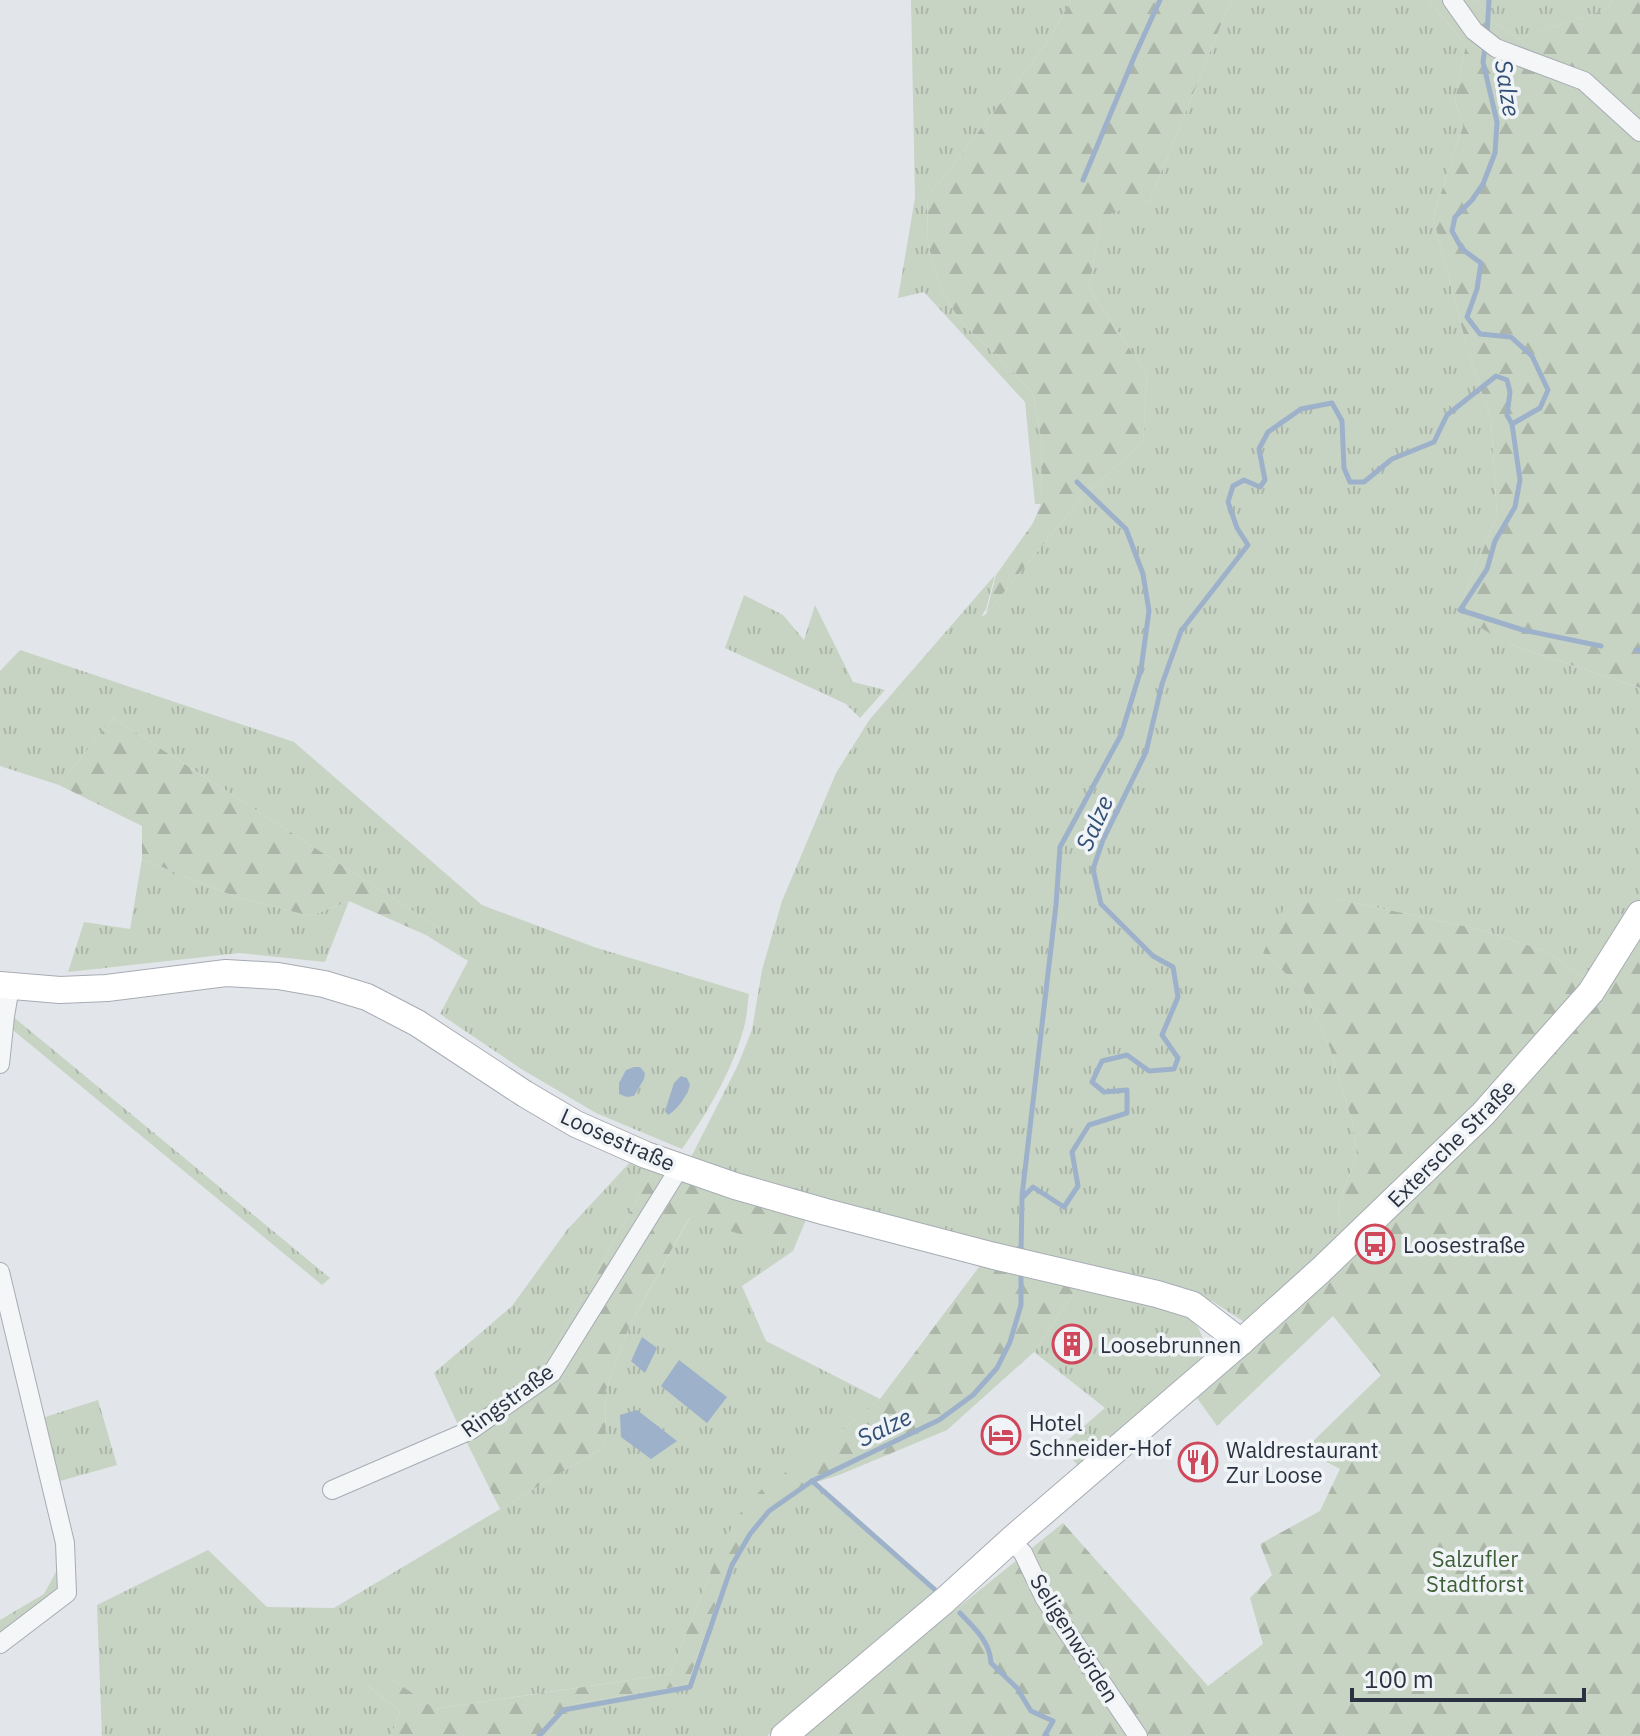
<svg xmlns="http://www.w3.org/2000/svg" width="1640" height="1736" font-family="'IBM Plex Sans',sans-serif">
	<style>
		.grass { fill: url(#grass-tufts) }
		.forest { fill: url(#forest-firs) }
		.water { fill: #9db2ca }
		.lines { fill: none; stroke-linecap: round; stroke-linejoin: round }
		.stream { stroke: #9db2ca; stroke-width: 5 }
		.street-casing { stroke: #a7acb4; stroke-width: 20 }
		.secondary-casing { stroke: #a7acb4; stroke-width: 28 }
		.street { stroke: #f4f6f8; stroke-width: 18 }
		.secondary { stroke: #fff; stroke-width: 26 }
		.labels { text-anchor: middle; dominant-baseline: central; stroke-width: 7; stroke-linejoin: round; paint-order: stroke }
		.street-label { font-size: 22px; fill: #2a3242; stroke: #f1f4f7 }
		.poi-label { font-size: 22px; fill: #2a3242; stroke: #f1f4f7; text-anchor: start }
		.park-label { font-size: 22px; fill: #3e5e37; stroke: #f1f4f7 }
		.water-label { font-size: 24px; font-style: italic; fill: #335076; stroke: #f1f4f7 }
	</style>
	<defs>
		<pattern id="grass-tufts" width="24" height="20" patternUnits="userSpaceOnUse" patternTransform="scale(2)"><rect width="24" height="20" fill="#c7d4c3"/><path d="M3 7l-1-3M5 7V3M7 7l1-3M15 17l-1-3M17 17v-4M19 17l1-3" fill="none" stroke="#abb6a9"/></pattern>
		<pattern id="forest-firs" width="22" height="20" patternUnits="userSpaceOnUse" patternTransform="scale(2)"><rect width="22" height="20" fill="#c7d4c3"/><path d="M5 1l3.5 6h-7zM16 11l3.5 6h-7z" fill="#abb6a9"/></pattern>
	</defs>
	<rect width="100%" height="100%" fill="#e2e5ea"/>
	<!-- grass -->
	<g class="grass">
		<path d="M 911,0 L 1071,0 L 1049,40 L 939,183 L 927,196 L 928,244 L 939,285 L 957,316 L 974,335 L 996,354 L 1033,394 L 1042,445 L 1041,504 L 1035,504 L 1025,402 L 924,292 L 898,298 L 915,198 Z"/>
		<path d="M 1231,0 L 1428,0 L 1466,44 L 1455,100 L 1463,126 L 1433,217 L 1469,355 L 1491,420 L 1497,515 L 1464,596 L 1506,643 L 1640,688 L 1640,903 L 1590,982 L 1548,952 L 1478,929 L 1337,899 L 1263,953 L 1303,989 L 1330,1048 L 1352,1121 L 1357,1155 L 1338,1205 L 1341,1246 L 1252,1327 L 1212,1301 L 1126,1277 L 999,1248 L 689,1161 L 737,1067 L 752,1030 L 762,970 L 782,901 L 836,773 L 870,719 L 995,575 L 986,609 L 981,617 L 986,614 L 1083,496 L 1143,442 L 1147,374 L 1089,289 L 1101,216 L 1150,200 Z"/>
		<path d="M 1475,0 L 1613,0 L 1605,10 L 1518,39 L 1499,25 Z"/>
		<path d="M 744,595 L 783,615 L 804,640 L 815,605 L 853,682 L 885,690 L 860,718 L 846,704 L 725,648 Z"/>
		<path d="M 20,650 L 294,742 L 482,905 L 594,947 L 749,994 C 747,1006 747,1019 743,1031 C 731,1073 707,1113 682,1149 L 596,1113 L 523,1070 L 440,1014 L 468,961 L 426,935 L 438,927 L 113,718 L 59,785 L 0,766 L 0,671 Z"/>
		<path d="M 142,859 L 236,897 L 310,916 L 349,901 L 325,962 L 240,953 L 68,972 L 84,922 L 130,929 Z"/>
		<path d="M 11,1015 L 330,1278 L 322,1285 L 8,1026 Z"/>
		<path d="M 632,1160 L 655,1168 L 557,1342 L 531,1377 L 460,1429 L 434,1373 L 512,1306 L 567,1230 Z"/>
		<path d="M 690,1217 L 793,1251 L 742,1286 L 766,1341 L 880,1399 L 838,1434 L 712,1568 L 670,1674 L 434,1709 L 392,1679 L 367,1685 L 400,1712 L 391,1736 L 102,1736 L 97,1605 L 208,1550 L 267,1607 L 334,1608 L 606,1446 L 605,1392 L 629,1327 Z"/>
		<path d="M 1080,1284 C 1108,1291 1181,1304 1197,1326 C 1205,1338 1204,1348 1202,1361 L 1081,1469 L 1061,1446 L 1105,1408 L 1034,1352 Z"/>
		<path d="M 98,1400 L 117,1465 L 53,1483 L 36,1420 Z"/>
		<path d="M 810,1481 L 817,1482 L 940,1591 L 939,1593 L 767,1736 L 547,1736 L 574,1704 L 687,1685 L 730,1565 L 747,1534 L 767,1511 Z"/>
		<path d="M 63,1559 L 60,1589 L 0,1638 L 0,1620 L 44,1594 Z"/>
	</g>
	<!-- forest -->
	<g class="forest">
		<path d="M 1071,0 L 1231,0 L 1150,200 L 1101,217 L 1089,289 L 1147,374 L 1143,442 L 1083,496 L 986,614 L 996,575 L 1033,523 L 1041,504 L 1042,445 L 1033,394 L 996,354 L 974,335 L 957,316 L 939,285 L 928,244 L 927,196 L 939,183 L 1049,40 Z"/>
		<path d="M 1428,0 L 1475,0 L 1499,25 L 1518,39 L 1605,10 L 1613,0 L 1640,0 L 1640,688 L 1506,643 L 1461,616 L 1464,596 L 1497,515 L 1491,420 L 1469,355 L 1433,217 L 1463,126 L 1455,100 L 1466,44 Z"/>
		<path d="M 113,718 L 438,927 L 426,935 L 349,901 L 310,916 L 236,897 L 142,859 L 142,826 L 59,785 Z"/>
		<path d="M 1288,899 L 1337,899 L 1478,929 L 1548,952 L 1590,982 L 1341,1246 L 1338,1205 L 1357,1155 L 1352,1121 L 1330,1048 L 1303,989 L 1263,953 Z"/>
		<path d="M 1640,926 L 1640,1736 L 798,1736 L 1063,1523 L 1208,1686 L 1263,1644 L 1250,1598 L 1272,1575 L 1260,1544 L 1320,1511 L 1340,1469 L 1304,1450 L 1381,1375 L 1333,1316 L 1217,1426 L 1197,1398 L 1254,1348 Z"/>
		<path d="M 655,1168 L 807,1217 L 793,1251 L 689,1218 L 629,1327 L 605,1392 L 606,1446 L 500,1509 L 460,1429 L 531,1377 L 557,1342 Z"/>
		<path d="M 982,1263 L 1080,1284 L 1034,1352 L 947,1430 L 839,1475 L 817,1482 L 810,1481 L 767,1511 L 747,1534 L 730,1565 L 687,1685 L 574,1704 L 547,1736 L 391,1736 L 400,1712 L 366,1684 L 392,1679 L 435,1709 L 670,1674 L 712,1568 L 736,1518 L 760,1491 L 838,1434 L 880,1399 Z"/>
	</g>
	<!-- water -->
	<g class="water">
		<path d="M 634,1067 L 640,1067 L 645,1073 L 644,1079 L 634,1096 L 627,1097 L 619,1094 L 619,1083 L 626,1070 Z"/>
		<path d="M 681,1076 L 687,1078 L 690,1085 C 686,1097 679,1108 668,1115 L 665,1111 L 674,1083 Z"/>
		<path d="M 642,1337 L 657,1348 L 645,1373 L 631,1361 Z"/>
		<path d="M 679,1360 L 727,1397 L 707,1423 L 661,1386 Z"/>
		<path d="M 637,1410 L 677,1441 L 651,1459 L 621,1437 L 620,1415 Z"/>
	</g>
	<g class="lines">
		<!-- stream -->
		<g class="stream">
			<path d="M 1487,34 L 1489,0"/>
			<path d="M 1083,180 L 1135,55 L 1160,0"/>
			<path d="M 1512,424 L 1520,480 L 1515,507 L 1495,541 L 1487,569 L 1460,610 L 1523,630 L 1601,646"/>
			<path d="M 1636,650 L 1640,650"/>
			<path d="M 1022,1196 L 1056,905 L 1060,847 L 1121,735 L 1141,669 L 1149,611 L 1143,574 L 1126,529 L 1077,482"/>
			<path d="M 1021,1254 L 1022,1198 L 1033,1187 L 1064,1207 L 1078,1186 L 1072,1152 L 1089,1125 L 1127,1113 L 1127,1090 L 1104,1092 L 1092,1082 L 1102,1061 L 1127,1055 L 1149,1071 L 1174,1069 L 1178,1058 L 1162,1035 L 1178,997 L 1173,967 L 1153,956 L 1101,904 L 1093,869 L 1103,840 L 1146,752 L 1162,684 L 1181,631 L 1248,545 L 1237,528 L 1228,502 L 1233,486 L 1244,480 L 1260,487 L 1265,480 L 1259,449 L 1268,432 L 1301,409 L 1332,403 L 1342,421 L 1344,468 L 1350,482 L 1364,482 L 1392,459 L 1434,442 L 1447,415 L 1496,376 L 1507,380 L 1510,392 L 1507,415 L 1512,424 L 1540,408 L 1548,390 L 1532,356 L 1511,337 L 1480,334 L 1467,317 L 1477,289 L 1481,263 L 1462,249 L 1452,231 L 1455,217 L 1472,200 L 1483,184 L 1495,153 L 1497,122 L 1483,62 L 1485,47"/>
			<path d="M 812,1481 L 934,1589"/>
			<path d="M 960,1613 C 974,1628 990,1641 991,1663 L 1017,1688 L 1031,1711 L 1053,1721 L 1045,1735 L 1047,1736"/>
			<path d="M 539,1736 L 563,1710 L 690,1687 L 732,1565 L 750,1534 L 769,1511 L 812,1481 L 939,1420 L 973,1395 L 997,1368 L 1010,1342 L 1021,1305 L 1021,1272"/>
		</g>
		<defs>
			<g id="street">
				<path d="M 1452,0 L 1474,31 L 1496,48 L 1584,81 L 1640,132"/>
				<path d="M 0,1064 L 5,1016 L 10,987"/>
				<path d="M 0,1272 L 65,1543 L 67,1593 L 0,1644"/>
				<path d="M 332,1490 L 471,1430 L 552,1373 L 680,1167"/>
				<path d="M 1011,1540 L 1023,1553 L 1045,1599 L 1138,1736"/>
			</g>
			<g id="secondary">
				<path d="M 0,985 L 60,990 L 107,988 L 226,973 L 278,976 L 324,984 L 367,997 L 417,1023 L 525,1094 L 576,1124 L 646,1155 L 735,1186 L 826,1212 L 994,1256 L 1157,1294 L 1193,1305 L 1241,1342"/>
				<path d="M 784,1736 L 945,1600 L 1011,1540 L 1241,1342 L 1321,1270 L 1483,1114 L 1591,992 L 1640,914"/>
			</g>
		</defs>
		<!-- street casing -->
		<use href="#street" class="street-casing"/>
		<!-- secondary casing -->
		<use href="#secondary" class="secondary-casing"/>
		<!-- street -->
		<use href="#street" class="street"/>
		<!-- secondary -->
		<use href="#secondary" class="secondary"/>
	</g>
	<!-- icons -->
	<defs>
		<symbol id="bus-ring" viewBox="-11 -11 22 22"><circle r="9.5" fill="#f1f4f7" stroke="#cf475a" stroke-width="1.5"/><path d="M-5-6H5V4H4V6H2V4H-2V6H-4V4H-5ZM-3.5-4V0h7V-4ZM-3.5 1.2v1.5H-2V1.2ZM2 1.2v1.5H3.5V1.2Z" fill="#cf475a"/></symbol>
		<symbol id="building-ring" viewBox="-11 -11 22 22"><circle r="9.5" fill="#f1f4f7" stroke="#cf475a" stroke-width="1.5"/><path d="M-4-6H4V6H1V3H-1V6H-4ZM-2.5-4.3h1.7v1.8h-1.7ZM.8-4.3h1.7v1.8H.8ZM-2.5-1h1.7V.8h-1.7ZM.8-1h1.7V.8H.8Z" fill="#cf475a"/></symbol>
		<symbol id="hotel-ring" viewBox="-11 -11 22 22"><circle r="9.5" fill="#f1f4f7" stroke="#cf475a" stroke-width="1.5"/><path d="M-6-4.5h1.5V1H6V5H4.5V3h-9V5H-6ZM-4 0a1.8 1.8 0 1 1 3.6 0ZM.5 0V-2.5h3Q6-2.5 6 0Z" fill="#cf475a"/></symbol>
		<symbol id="restaurant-ring" viewBox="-11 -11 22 22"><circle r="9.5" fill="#f1f4f7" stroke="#cf475a" stroke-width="1.5"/><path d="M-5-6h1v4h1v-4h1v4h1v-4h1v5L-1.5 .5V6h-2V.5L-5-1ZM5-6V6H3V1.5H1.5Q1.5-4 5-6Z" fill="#cf475a"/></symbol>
	</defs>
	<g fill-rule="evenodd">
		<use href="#bus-ring" x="1353" y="1222" width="44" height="44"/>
		<use href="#building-ring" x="1050" y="1322" width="44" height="44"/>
		<use href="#hotel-ring" x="979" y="1413" width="44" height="44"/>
		<use href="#restaurant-ring" x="1176" y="1440" width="44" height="44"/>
	</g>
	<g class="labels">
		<!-- street labels -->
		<g class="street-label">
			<text transform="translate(618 1139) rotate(24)">Loosestraße</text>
			<text transform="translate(1451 1143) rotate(-45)">Extersche Straße</text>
			<text transform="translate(507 1400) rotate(-36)">Ringstraße</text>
			<text transform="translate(1075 1638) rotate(58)">Seligenwörden</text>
		</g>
		<!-- poi labels -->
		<g class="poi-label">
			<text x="1403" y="1244">Loosestraße</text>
			<text x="1100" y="1344">Loosebrunnen</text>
			<text x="1029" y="1422">Hotel<tspan x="1029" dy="25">Schneider-Hof</tspan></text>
			<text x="1226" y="1449">Waldrestaurant<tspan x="1226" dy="25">Zur Loose</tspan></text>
		</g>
		<!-- park labels -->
		<g class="park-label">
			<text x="1475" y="1558">Salzufler<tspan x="1475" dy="25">Stadtforst</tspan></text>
		</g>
		<!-- water labels -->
		<g class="water-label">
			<text transform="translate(1508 88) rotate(81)">Salze</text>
			<text transform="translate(1094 823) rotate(-66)">Salze</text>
			<text transform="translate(884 1427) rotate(-26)">Salze</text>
		</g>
	</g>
	<!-- scale -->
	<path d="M1352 1688v12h232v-12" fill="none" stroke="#2a3242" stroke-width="4"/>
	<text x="1364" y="1688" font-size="24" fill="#2a3242" stroke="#f1f4f7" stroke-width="6" paint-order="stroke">100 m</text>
</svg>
